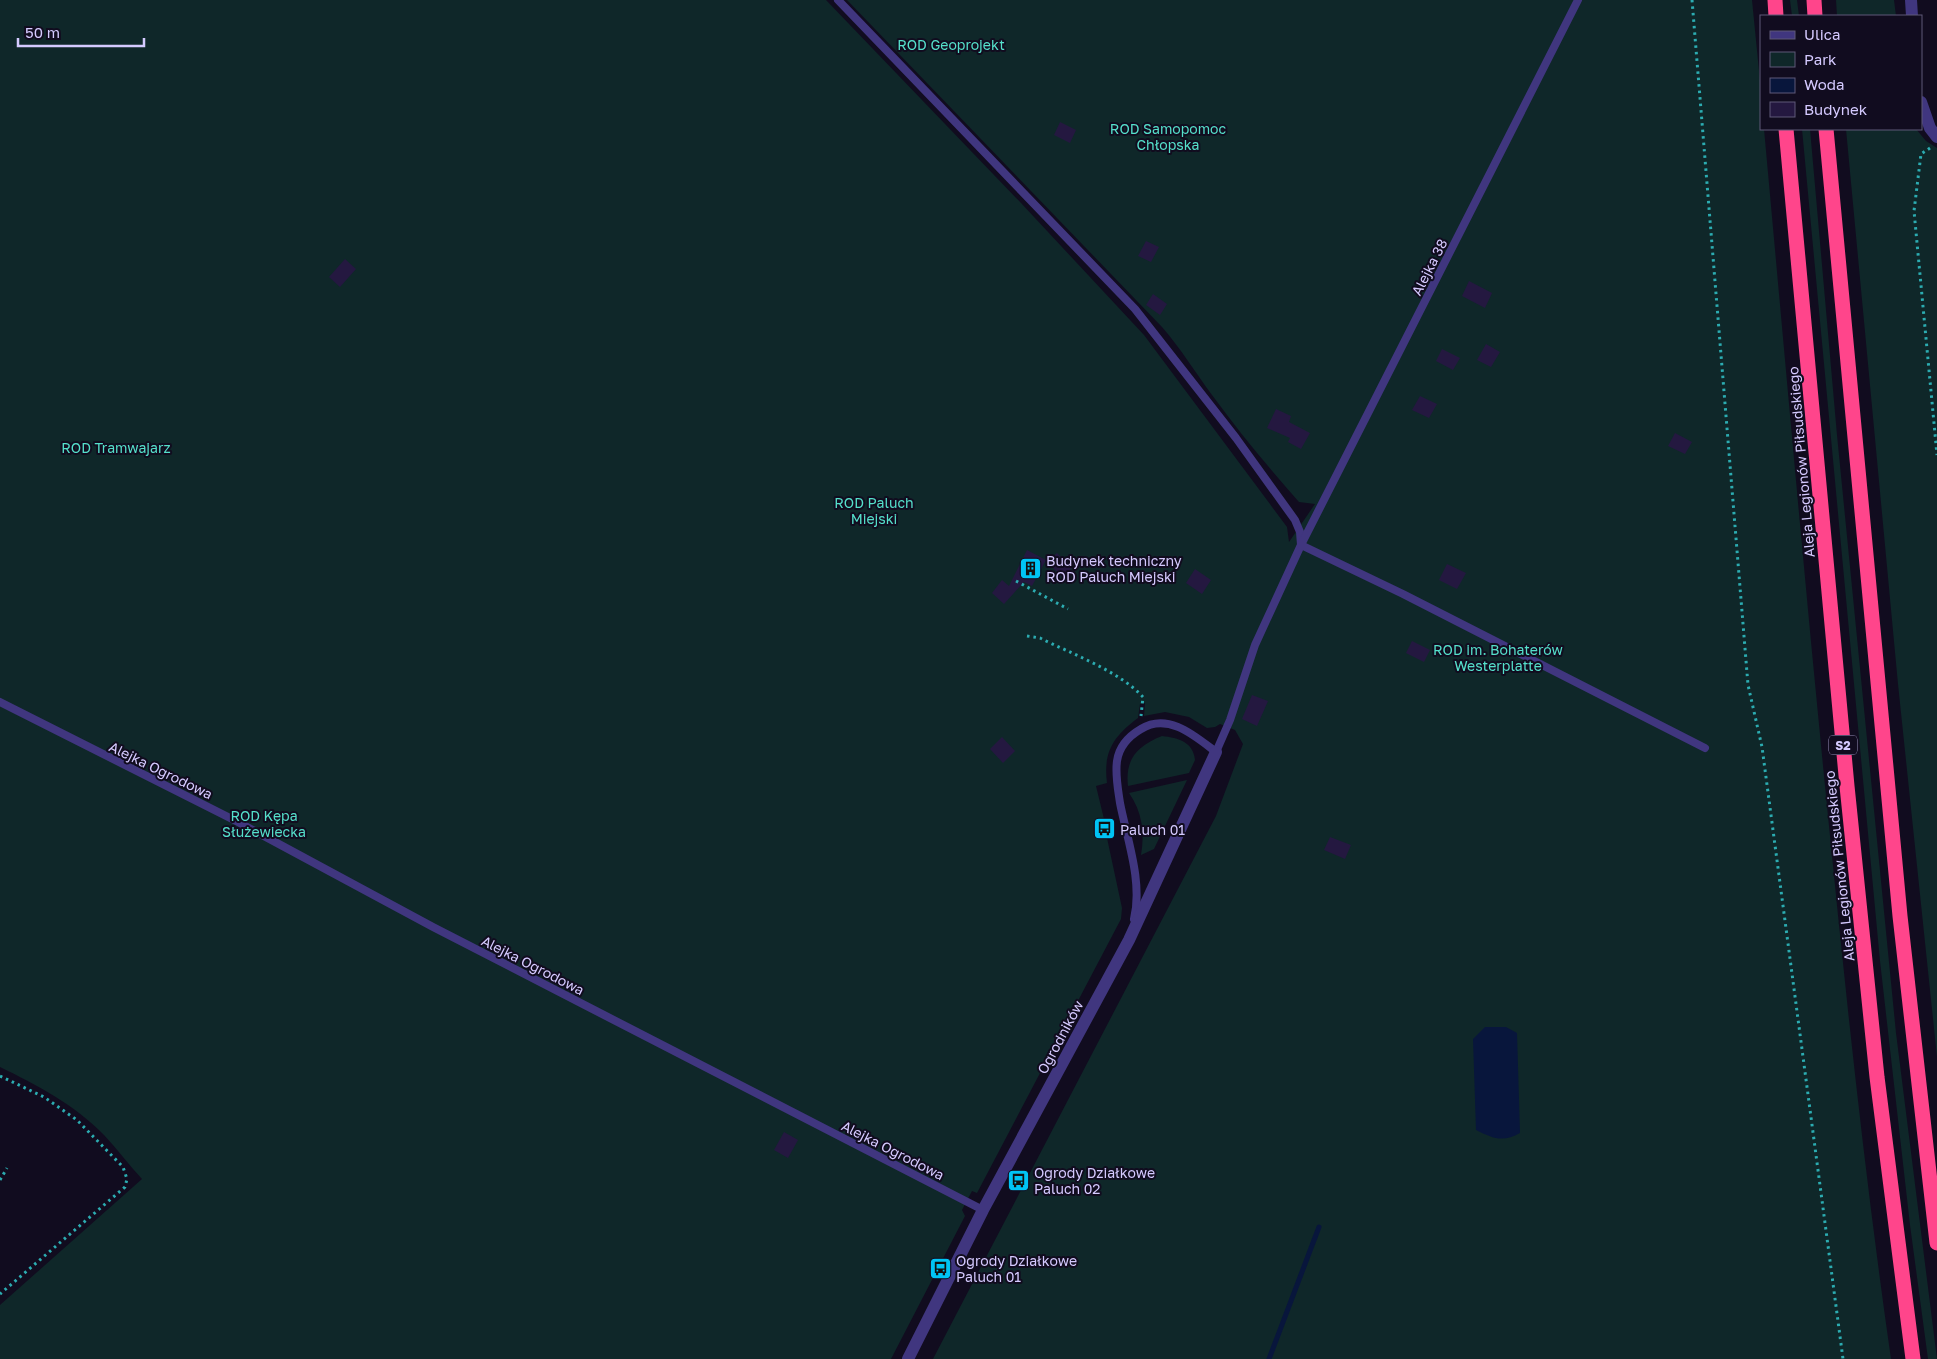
<svg xmlns="http://www.w3.org/2000/svg" width="1937" height="1359" font-family="'Golos Text',sans-serif">
	<style>
		.green { fill: #0f2729 }
		.water { fill: #08163c }
		.lines { fill: none; stroke-linecap: round; stroke-linejoin: round }
		.stream { stroke: #08163c; stroke-width: 5 }
		.building { fill: #241840 }
		.path { stroke: #2cacb1; stroke-width: 3; stroke-dasharray: 2.5 4; stroke-linecap: butt }
		.service { stroke: #40367f; stroke-width: 8 }
		.minor { stroke: #40367f; stroke-width: 12 }
		.motorway { stroke: #ff458b; stroke-width: 15 }
		.labels { text-anchor: middle; dominant-baseline: central; stroke-width: 4; stroke-linejoin: round; paint-order: stroke }
		.shield { fill: #110c1f; stroke: #9a91bc; stroke-width: 1 }
		.shield-label { font-size: 12px; font-weight: bold; fill: #d5caff }
		.park-label { font-size: 14px; fill: #55e0cb; stroke: #110c1f }
		.street-label { font-size: 14px; fill: #d5caff; stroke: #110c1f }
		.poi-label { font-size: 14px; fill: #d5caff; stroke: #110c1f; text-anchor: start }
	</style>
	<rect width="100%" height="100%" fill="#110c1f"/>
	<!-- green -->
	<g class="green">
		<path d="M 0,0 L 826,0 L 1021,203 L 1144,335 L 1287,527 L 1289,542 L 1315,504 L 1299,502 C 1268,467 1239,432 1212,395 C 1195,372 1181,349 1162,327 L 847,0 L 1752,0 L 1761,91 L 1761,129 L 1764,129 C 1785,358 1805,587 1828,816 C 1846,997 1865,1178 1891,1359 L 933,1359 L 1216,816 L 1243,744 L 1235,730 L 1220,724 L 1215,727 L 1207,728 L 1189,717 L 1165,712 L 1144,716 L 1145,703 L 1140,704 L 1138,718 C 1114,736 1103,751 1107,783 L 1096,786 L 1104,819 L 1097,821 L 1100,839 L 1107,838 L 1122,908 L 1121,919 L 977,1193 L 972,1191 L 962,1210 L 965,1216 L 891,1359 L 0,1359 L 0,1305 L 142,1179 C 129,1165 117,1149 104,1135 C 75,1105 37,1085 0,1067 Z"/>
		<path d="M 1790,0 L 1797,0 L 1799,16 L 1792,16 Z"/>
		<path d="M 1836,0 L 1894,0 L 1896,16 L 1837,16 Z"/>
		<path d="M 1802,129 L 1810,129 L 1837,435 L 1896,1033 L 1937,1359 L 1928,1359 L 1910,1225 L 1880,961 Z"/>
		<path d="M 1846,129 L 1916,129 L 1926,141 L 1937,148 L 1937,1057 L 1898,684 Z"/>
		<path d="M 1162,736 C 1179,738 1193,742 1195,760 L 1189,773 L 1128,786 C 1125,759 1137,746 1162,736 Z"/>
		<path d="M 1187,780 L 1154,849 L 1141,855 C 1145,833 1142,811 1129,793 Z"/>
	</g>
	<!-- water -->
	<path class="water" d="M 1485,1027 L 1506,1027 L 1517,1033 L 1520,1133 C 1503,1143 1492,1138 1476,1130 L 1473,1039 Z"/>
	<g class="lines">
		<!-- stream -->
		<path class="stream" d="M 1269,1359 L 1319,1227"/>
	</g>
	<!-- building -->
	<g class="building">
		<path d="M 1060,122 L 1076,130 L 1070,143 L 1054,135 Z"/>
		<path d="M 1146,241 L 1159,247 L 1151,262 L 1138,256 Z"/>
		<path d="M 345,259 L 356,269 L 340,287 L 329,277 Z"/>
		<path d="M 1469,281 L 1492,293 L 1485,308 L 1462,296 Z"/>
		<path d="M 1153,294 L 1167,304 L 1160,315 L 1146,305 Z"/>
		<path d="M 1486,344 L 1500,352 L 1491,367 L 1477,360 Z"/>
		<path d="M 1442,349 L 1460,358 L 1453,370 L 1436,361 Z"/>
		<path d="M 1420,396 L 1437,404 L 1429,418 L 1412,410 Z"/>
		<path d="M 1276,409 L 1291,416 L 1289,422 L 1310,433 L 1301,449 L 1288,442 L 1290,438 L 1267,428 Z"/>
		<path d="M 1675,433 L 1692,442 L 1685,454 L 1668,446 Z"/>
		<path d="M 1027,550 L 1046,560 L 1032,586 L 1024,582 L 1004,604 L 992,593 L 1002,580 L 1009,586 Z"/>
		<path d="M 1057,553 L 1072,568 L 1062,577 L 1047,562 Z"/>
		<path d="M 1447,564 L 1466,573 L 1457,589 L 1439,580 Z"/>
		<path d="M 1195,569 L 1211,580 L 1202,594 L 1186,583 Z"/>
		<path d="M 1412,641 L 1430,650 L 1424,662 L 1406,653 Z"/>
		<path d="M 1252,695 L 1268,701 L 1257,726 L 1242,719 Z"/>
		<path d="M 1002,737 L 1015,751 L 1003,763 L 990,749 Z"/>
		<path d="M 1330,837 L 1351,845 L 1345,859 L 1324,850 Z"/>
		<path d="M 784,1132 L 798,1140 L 788,1158 L 774,1150 Z"/>
	</g>
	<g class="lines">
		<!-- path -->
		<g class="path">
			<path d="M 1692,0 L 1748,685 L 1762,747 L 1843,1359"/>
			<path d="M 1930,148 L 1921,154 L 1914,211 L 1937,455"/>
			<path d="M 1016,581 L 1068,609"/>
			<path d="M 1027,636 L 1040,638 C 1072,654 1119,671 1143,697 L 1141,716"/>
			<path d="M 0,1076 L 44,1097 L 77,1120 L 123,1167 L 127,1179 L 125,1187 L 0,1294"/>
			<path d="M 0,1180 L 7,1168"/>
		</g>
		<!-- service -->
		<g class="service">
			<path d="M 838,0 L 1135,309 L 1236,438 L 1295,520 L 1300,532 L 1301,545 L 1255,645 L 1230,720 L 1216,752 C 1195,736 1168,712 1141,729 C 1129,736 1119,747 1117,761 C 1115,775 1118,789 1120,803 C 1127,839 1143,882 1134,919"/>
			<path d="M 1578,0 L 1301,545 L 1403,594 L 1705,748"/>
			<path d="M 0,702 L 238,822 L 433,927 L 983,1210"/>
		</g>
		<!-- minor -->
		<g class="minor">
			<path d="M 1911,0 L 1912,16"/>
			<path d="M 1921,102 L 1930,128 L 1937,137"/>
			<path d="M 908,1359 L 983,1210 L 1129,940 L 1216,752"/>
		</g>
		<!-- motorway -->
		<g class="motorway">
			<path d="M 1775,0 L 1776,16"/>
			<path d="M 1814,0 L 1815,16"/>
			<path d="M 1786,129 L 1847,786 L 1877,1077 L 1913,1359"/>
			<path d="M 1826,129 L 1900,916 L 1937,1243"/>
		</g>
	</g>
	<!-- icons -->
	<defs>
		<symbol id="building-square" viewBox="-11 -11 22 22"><rect x="-9" y="-9" width="18" height="18" rx="4" fill="#00c4f5" stroke="#110c1f"/><path d="M-4-6H4V6H1V3H-1V6H-4ZM-2.5-4.3h1.7v1.8h-1.7ZM.8-4.3h1.7v1.8H.8ZM-2.5-1h1.7V.8h-1.7ZM.8-1h1.7V.8H.8Z" fill="#111"/></symbol>
		<symbol id="bus-square" viewBox="-11 -11 22 22"><rect x="-9" y="-9" width="18" height="18" rx="4" fill="#00c4f5" stroke="#110c1f"/><path d="M-5-6H5V4H4V6H2V4H-2V6H-4V4H-5ZM-3.5-4V0h7V-4ZM-3.5 1.2v1.5H-2V1.2ZM2 1.2v1.5H3.5V1.2Z" fill="#111"/></symbol>
	</defs>
	<g fill-rule="evenodd">
		<use href="#building-square" x="1018" y="556" width="25" height="25"/>
		<use href="#bus-square" x="1092" y="816" width="25" height="25"/>
		<use href="#bus-square" x="1006" y="1168" width="25" height="25"/>
		<use href="#bus-square" x="928" y="1256" width="25" height="25"/>
	</g>
	<g class="labels">
		<!-- shield labels -->
		<rect class="shield" x="1829" y="735.5" width="28" height="19" rx="4"/>
		<g class="shield-label">
			<text x="1843" y="745">S2</text>
		</g>
		<!-- park labels -->
		<g class="park-label">
			<text x="951" y="44">ROD Geoprojekt</text>
			<text x="1168" y="128">ROD Samopomoc<tspan x="1168" dy="16">Chłopska</tspan></text>
			<text x="116" y="447">ROD Tramwajarz</text>
			<text x="874" y="502">ROD Paluch<tspan x="874" dy="16">Miejski</tspan></text>
			<text x="1498" y="649">ROD im. Bohaterów<tspan x="1498" dy="16">Westerplatte</tspan></text>
			<text x="264" y="815">ROD Kępa<tspan x="264" dy="16">Służewiecka</tspan></text>
		</g>
		<!-- street labels -->
		<g class="street-label">
			<text transform="translate(1429 267) rotate(-63)">Alejka 38</text>
			<text transform="translate(1801 462) rotate(-95)">Aleja Legionów Piłsudskiego</text>
			<text transform="translate(161 770) rotate(26)">Alejka Ogrodowa</text>
			<text transform="translate(1839 866) rotate(-96)">Aleja Legionów Piłsudskiego</text>
			<text transform="translate(533 965) rotate(27)">Alejka Ogrodowa</text>
			<text transform="translate(1060 1037) rotate(-62)">Ogrodników</text>
			<text transform="translate(893 1150) rotate(27)">Alejka Ogrodowa</text>
		</g>
		<!-- poi labels -->
		<g class="poi-label">
			<text x="1046" y="560">Budynek techniczny<tspan x="1046" dy="16">ROD Paluch Miejski</tspan></text>
			<text x="1120" y="829">Paluch 01</text>
			<text x="1034" y="1172">Ogrody Działkowe<tspan x="1034" dy="16">Paluch 02</tspan></text>
			<text x="956" y="1260">Ogrody Działkowe<tspan x="956" dy="16">Paluch 01</tspan></text>
		</g>
	</g>
	<!-- legend -->
	<rect x="1760" y="15" width="162" height="115" fill="#110c1f" stroke="#5f5879"/>
	<rect x="1770" y="31" width="25" height="8" fill="#40367f" stroke="#5f5879"/>
	<text x="1804" y="40" font-size="15" fill="#d5caff">Ulica</text>
	<rect x="1770" y="52" width="25" height="15" fill="#0f2729" stroke="#5f5879"/>
	<text x="1804" y="65" font-size="15" fill="#d5caff">Park</text>
	<rect x="1770" y="78" width="25" height="15" fill="#08163c" stroke="#5f5879"/>
	<text x="1804" y="90" font-size="15" fill="#d5caff">Woda</text>
	<rect x="1770" y="102" width="25" height="15" fill="#241840" stroke="#5f5879"/>
	<text x="1804" y="115" font-size="15" fill="#d5caff">Budynek</text>
	<!-- scale -->
	<path d="M18 38v8h126v-8" fill="none" stroke="#d5caff" stroke-width="2.5"/>
	<text x="25" y="38" font-size="15" fill="#d5caff" stroke="#110c1f" stroke-width="4" paint-order="stroke">50 m</text>
</svg>
